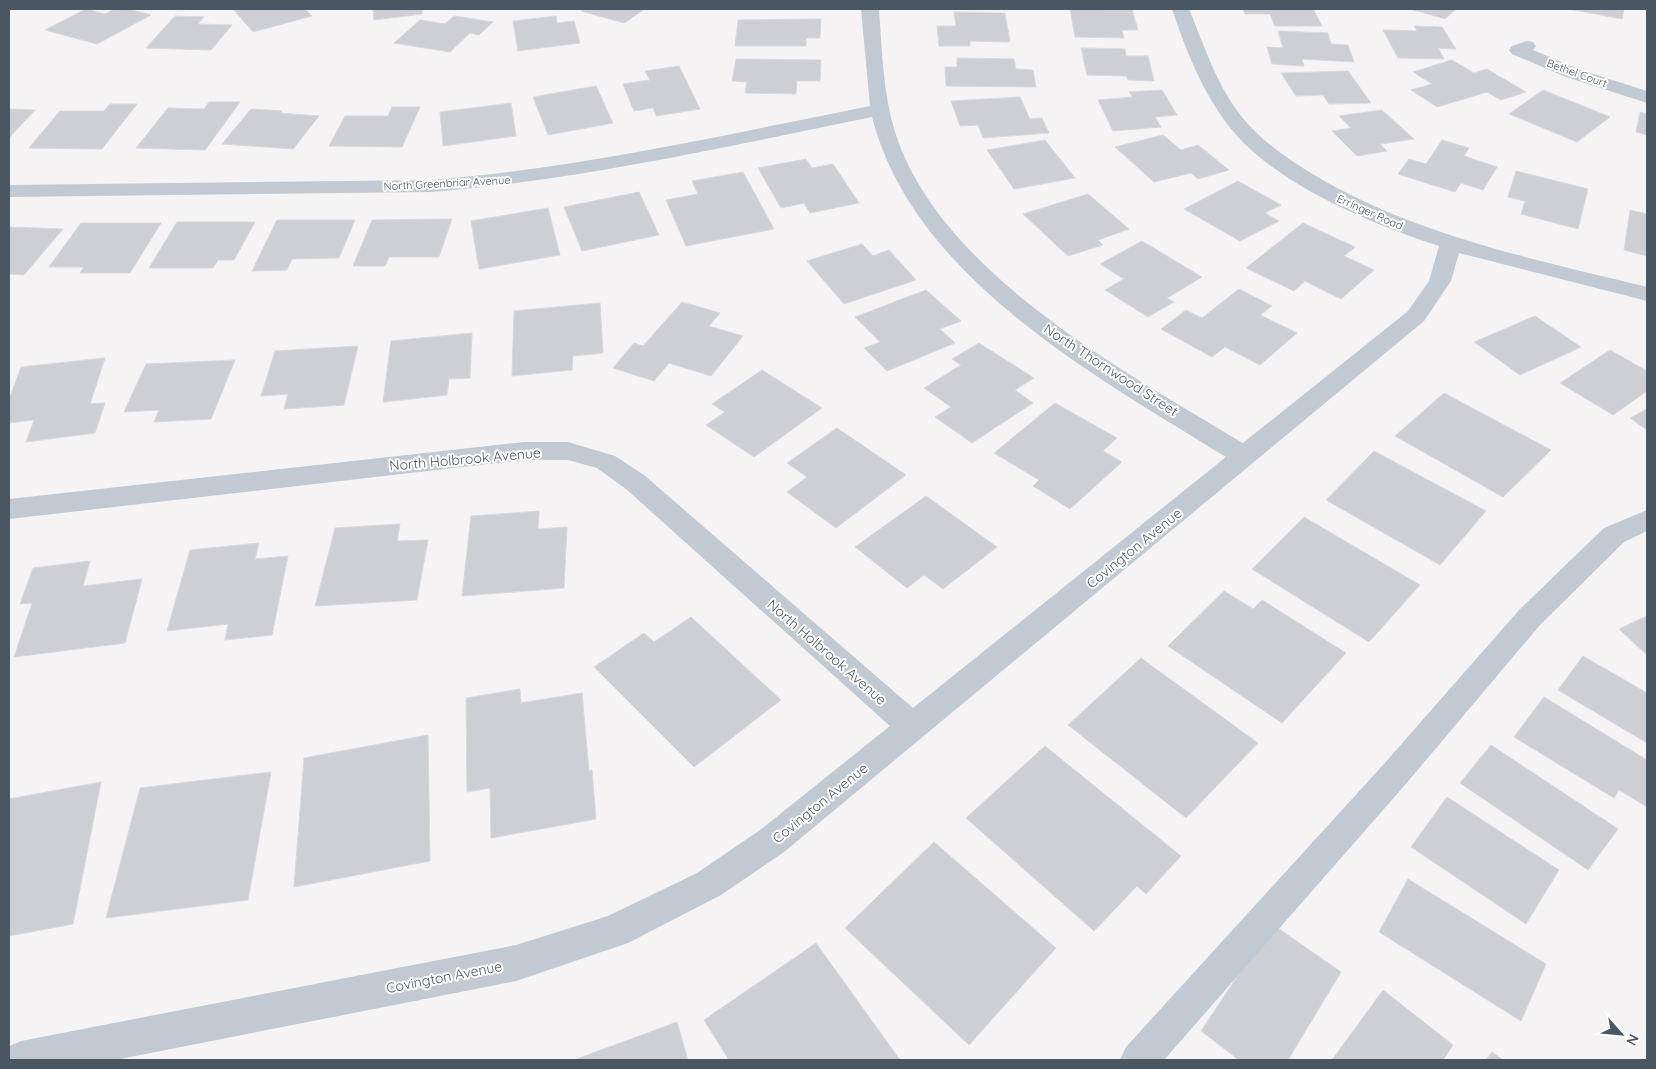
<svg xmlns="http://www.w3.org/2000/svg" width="1656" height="1069" font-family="Quicksand,sans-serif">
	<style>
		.building { fill: #cdcfd5; stroke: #d7d9de }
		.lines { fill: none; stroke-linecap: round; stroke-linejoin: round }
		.minor { fill: #c1cad2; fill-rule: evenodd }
		.labels { text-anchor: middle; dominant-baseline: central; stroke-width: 4; stroke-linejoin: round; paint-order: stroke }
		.far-street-label { font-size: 11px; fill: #4a5661; stroke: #fff }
		.street-label { font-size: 14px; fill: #4a5661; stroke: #fff }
	</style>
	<rect width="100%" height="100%" fill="#f5f3f3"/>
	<!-- building -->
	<g class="building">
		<path d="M 86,9 L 105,14 L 115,9 L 128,9 L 151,15 L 97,44 L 45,30 Z"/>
		<path d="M 233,9 L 305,9 L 312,16 L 253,32 Z"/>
		<path d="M 373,9 L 422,9 L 422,14 L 374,20 Z"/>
		<path d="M 585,9 L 645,9 L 624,23 L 581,11 Z"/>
		<path d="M 1070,9 L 1132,10 L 1138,30 L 1122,30 L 1124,38 L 1075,37 Z"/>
		<path d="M 1243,9 L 1313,9 L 1322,26 L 1275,26 L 1270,14 L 1245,14 Z"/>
		<path d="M 1410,9 L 1456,9 L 1445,19 Z"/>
		<path d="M 1569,9 L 1624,9 L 1622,19 Z"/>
		<path d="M 954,12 L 1005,13 L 1010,42 L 970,41 L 970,46 L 939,46 L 937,26 L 956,26 Z"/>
		<path d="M 175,16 L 204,17 L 198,24 L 232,25 L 211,50 L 146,48 Z"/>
		<path d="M 454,16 L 493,22 L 479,35 L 470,33 L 450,52 L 394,43 L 420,20 L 445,24 Z"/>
		<path d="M 556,16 L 557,23 L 574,21 L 580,43 L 518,51 L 513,21 Z"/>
		<path d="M 821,19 L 820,38 L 806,38 L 806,46 L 735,46 L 738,20 Z"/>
		<path d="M 1414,26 L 1442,27 L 1456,49 L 1438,48 L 1444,59 L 1398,58 L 1383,30 L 1417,31 Z"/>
		<path d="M 1278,31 L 1328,33 L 1331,44 L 1348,45 L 1354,62 L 1302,59 L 1304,66 L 1272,64 L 1267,47 L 1283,48 Z"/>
		<path d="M 1081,48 L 1125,49 L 1126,56 L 1148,56 L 1154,81 L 1128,80 L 1126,76 L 1087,75 Z"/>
		<path d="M 957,58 L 1014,59 L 1016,69 L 1033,70 L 1036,87 L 946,86 L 945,67 L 957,67 Z"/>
		<path d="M 736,59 L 821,60 L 820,81 L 797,81 L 796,94 L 745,93 L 747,82 L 732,81 Z"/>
		<path d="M 1452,60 L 1474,73 L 1487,69 L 1526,92 L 1501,100 L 1487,92 L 1437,107 L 1411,90 L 1432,84 L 1413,72 Z"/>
		<path d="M 679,66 L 700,109 L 656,116 L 653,108 L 634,111 L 623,84 L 650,80 L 645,71 Z"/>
		<path d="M 1348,71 L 1371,103 L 1329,104 L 1323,95 L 1296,96 L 1281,73 Z"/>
		<path d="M 596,86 L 613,123 L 548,135 L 533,97 Z"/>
		<path d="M 1162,90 L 1177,115 L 1155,117 L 1161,127 L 1113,131 L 1098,100 L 1133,97 L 1129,92 Z"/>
		<path d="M 1543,90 L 1610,117 L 1577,142 L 1509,114 Z"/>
		<path d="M 1020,97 L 1030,119 L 1042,118 L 1049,133 L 983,138 L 978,125 L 960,126 L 951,101 Z"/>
		<path d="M 209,102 L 240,102 L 205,150 L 136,148 L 168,108 L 204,109 Z"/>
		<path d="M 511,103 L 516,136 L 443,146 L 440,112 Z"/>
		<path d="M 110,104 L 137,104 L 102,149 L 29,148 L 60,111 L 104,111 Z"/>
		<path d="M 392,107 L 420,107 L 402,147 L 329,146 L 345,116 L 388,116 Z"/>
		<path d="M 9,109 L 35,110 L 9,138 Z"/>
		<path d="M 251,109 L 282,111 L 280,113 L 319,116 L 293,149 L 222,144 Z"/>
		<path d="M 1382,110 L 1414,139 L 1380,144 L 1387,151 L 1357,156 L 1332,131 L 1351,128 L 1339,116 Z"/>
		<path d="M 1640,112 L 1647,114 L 1647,135 L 1636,132 Z"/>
		<path d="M 1163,135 L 1181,150 L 1198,145 L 1229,170 L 1198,179 L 1191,173 L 1154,182 L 1115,147 Z"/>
		<path d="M 1045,140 L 1075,178 L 1014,189 L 987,150 Z"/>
		<path d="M 1442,140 L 1469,148 L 1464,156 L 1497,167 L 1483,190 L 1461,183 L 1455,192 L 1398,174 L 1409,159 L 1426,164 Z"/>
		<path d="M 806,159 L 812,168 L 833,164 L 859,203 L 810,213 L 804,203 L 781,208 L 758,168 Z"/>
		<path d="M 1516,171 L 1588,189 L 1578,229 L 1521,214 L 1525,201 L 1508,197 Z"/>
		<path d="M 743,172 L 774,229 L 686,246 L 666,200 L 698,194 L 692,181 Z"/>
		<path d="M 1238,181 L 1281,205 L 1265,213 L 1279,221 L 1240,241 L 1184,209 Z"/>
		<path d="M 639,192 L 659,235 L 582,251 L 564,207 Z"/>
		<path d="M 1088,194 L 1129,229 L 1098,240 L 1103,245 L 1068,256 L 1023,214 Z"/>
		<path d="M 548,208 L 560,255 L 479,269 L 471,221 Z"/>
		<path d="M 1630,210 L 1647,214 L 1647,256 L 1624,250 Z"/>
		<path d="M 452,219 L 439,257 L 389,257 L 385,266 L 353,266 L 372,220 Z"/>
		<path d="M 277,220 L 355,220 L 339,258 L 292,259 L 287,270 L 252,271 Z"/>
		<path d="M 177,222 L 255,222 L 234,260 L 218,260 L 213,268 L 149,268 Z"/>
		<path d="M 81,223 L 161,223 L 130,273 L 80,273 L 84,267 L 49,267 Z"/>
		<path d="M 1303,223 L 1355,247 L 1344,256 L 1374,270 L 1341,299 L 1305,281 L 1294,291 L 1246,268 Z"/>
		<path d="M 9,227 L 63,229 L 24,275 L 9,274 Z"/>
		<path d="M 1142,241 L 1202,277 L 1167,298 L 1174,302 L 1148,317 L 1105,290 L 1124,279 L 1100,264 Z"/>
		<path d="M 862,244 L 873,256 L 889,250 L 916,280 L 844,304 L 807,261 Z"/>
		<path d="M 1239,289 L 1272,306 L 1260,315 L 1297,333 L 1260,365 L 1225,347 L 1212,357 L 1161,329 L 1186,310 L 1202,318 Z"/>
		<path d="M 926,290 L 961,321 L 940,329 L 955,343 L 887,371 L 864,348 L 880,342 L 855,317 Z"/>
		<path d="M 682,302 L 720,313 L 709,326 L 743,336 L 711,376 L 669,363 L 654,381 L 613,368 L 634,343 L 643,346 Z"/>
		<path d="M 600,303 L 603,353 L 573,356 L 572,370 L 512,376 L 514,311 Z"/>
		<path d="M 1535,316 L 1581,347 L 1520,375 L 1474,342 Z"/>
		<path d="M 472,333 L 470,378 L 449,379 L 447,395 L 383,402 L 391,341 Z"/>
		<path d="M 979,343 L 1034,378 L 1015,390 L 1033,403 L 972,443 L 935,417 L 951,407 L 924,388 L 961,365 L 952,359 Z"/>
		<path d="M 358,346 L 344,405 L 284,409 L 288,394 L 261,396 L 275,351 Z"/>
		<path d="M 1610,350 L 1647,371 L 1647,391 L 1613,415 L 1560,383 Z"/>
		<path d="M 105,358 L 90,404 L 105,403 L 95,433 L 26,442 L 34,420 L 9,423 L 9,399 L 21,367 Z"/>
		<path d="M 235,360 L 211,419 L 154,422 L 159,410 L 124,412 L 146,364 Z"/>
		<path d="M 762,370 L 822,408 L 754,457 L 706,425 L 725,412 L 712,404 Z"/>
		<path d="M 1444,393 L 1551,450 L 1503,497 L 1395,436 Z"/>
		<path d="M 1055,403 L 1117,438 L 1103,451 L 1122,462 L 1070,509 L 1033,486 L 1039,480 L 994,453 Z"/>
		<path d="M 1647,409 L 1647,430 L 1630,418 Z"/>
		<path d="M 837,428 L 906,475 L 836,528 L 787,492 L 807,477 L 787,463 Z"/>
		<path d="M 1374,451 L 1486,511 L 1440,565 L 1326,500 Z"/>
		<path d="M 926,496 L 997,547 L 943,589 L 924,575 L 907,588 L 855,547 Z"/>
		<path d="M 539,511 L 538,529 L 567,527 L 564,588 L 462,596 L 471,516 Z"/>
		<path d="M 1304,517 L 1420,585 L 1369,642 L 1252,569 Z"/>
		<path d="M 400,524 L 397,541 L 428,540 L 417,600 L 315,606 L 335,528 Z"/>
		<path d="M 259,543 L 255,559 L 288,556 L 272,635 L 225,640 L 228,624 L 167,631 L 190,550 Z"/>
		<path d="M 90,561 L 83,586 L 142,579 L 125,643 L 14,657 L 32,603 L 20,604 L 33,568 Z"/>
		<path d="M 1224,591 L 1253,609 L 1262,600 L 1346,653 L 1282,723 L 1168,646 Z"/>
		<path d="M 1647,616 L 1647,655 L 1619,629 Z"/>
		<path d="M 691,617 L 781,700 L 694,767 L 594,667 L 644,633 L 654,642 Z"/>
		<path d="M 1583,656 L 1647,693 L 1647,743 L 1558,690 Z"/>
		<path d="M 1141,658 L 1258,743 L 1186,818 L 1068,725 Z"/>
		<path d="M 520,689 L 521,703 L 582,693 L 589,771 L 592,770 L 596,819 L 491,838 L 490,788 L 467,792 L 466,698 Z"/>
		<path d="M 1544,697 L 1647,760 L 1647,807 L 1619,790 L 1614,798 L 1514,737 Z"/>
		<path d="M 428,735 L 430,861 L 294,887 L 304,758 Z"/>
		<path d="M 1491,745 L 1618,829 L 1588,870 L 1460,783 Z"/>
		<path d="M 1045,746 L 1181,856 L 1146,894 L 1137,886 L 1094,931 L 966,818 Z"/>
		<path d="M 271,772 L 248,900 L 106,918 L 140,788 Z"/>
		<path d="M 101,782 L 73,924 L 9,936 L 9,799 Z"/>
		<path d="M 1447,797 L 1559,870 L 1526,924 L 1411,847 Z"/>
		<path d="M 934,842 L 1056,948 L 969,1045 L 845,928 Z"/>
		<path d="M 1408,879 L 1546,964 L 1521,1021 L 1379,932 Z"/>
		<path d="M 1272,924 L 1341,972 L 1288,1060 L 1239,1060 L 1201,1031 Z"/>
		<path d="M 816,943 L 900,1060 L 729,1060 L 704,1020 Z"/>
		<path d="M 1383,990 L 1453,1045 L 1443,1060 L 1332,1060 Z"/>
		<path d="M 677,1022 L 688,1060 L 574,1060 Z"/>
		<path d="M 1492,1052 L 1503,1060 L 1486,1060 Z"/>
	</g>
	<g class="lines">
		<!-- minor -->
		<g class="minor">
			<path d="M 861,9 L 879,9 C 882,50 883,93 895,132 C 940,273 1124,371 1243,443 L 1408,311 L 1429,281 L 1439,246 C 1371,224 1272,183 1228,125 C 1202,91 1185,48 1172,9 L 1189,9 C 1204,45 1217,86 1242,117 C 1262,142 1289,160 1316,176 C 1417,236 1534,259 1647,287 L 1647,301 L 1459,253 L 1451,281 L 1424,321 L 784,852 L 721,895 L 628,943 L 516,981 L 115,1060 L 9,1060 L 9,1046 L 21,1041 L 516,945 L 608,916 L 697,873 L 760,830 L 890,726 L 626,489 L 597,468 L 568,460 L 524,460 L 9,519 L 9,499 L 524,442 L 568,442 L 615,456 L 644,475 L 913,708 L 1226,457 C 1095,376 913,277 872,117 C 725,147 580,180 431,192 L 9,197 L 9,185 L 431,180 C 580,168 724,135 870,106 Z"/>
			<path d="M 1527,41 L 1533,42 L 1536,46 L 1533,50 L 1578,69 L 1647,91 L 1647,103 L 1566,77 L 1512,54 L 1509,50 L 1512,46 Z"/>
			<path d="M 1647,510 L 1647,531 L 1624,542 L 1540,625 L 1405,785 L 1164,1060 L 1120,1060 L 1126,1047 L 1383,765 L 1520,609 L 1604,528 Z"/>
		</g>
	</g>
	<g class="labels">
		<!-- far-street labels -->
		<g class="far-street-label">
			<text transform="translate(1577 73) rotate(20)">Bethel Court</text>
			<text transform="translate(447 183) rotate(-3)">North Greenbriar Avenue</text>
			<text transform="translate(1370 212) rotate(24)">Erringer Road</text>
		</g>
		<!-- street labels -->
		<g class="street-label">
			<text transform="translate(1111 370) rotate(33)">North Thornwood Street</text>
			<text transform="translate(465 459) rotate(-5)">North Holbrook Avenue</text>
			<text transform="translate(1134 548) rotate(-39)">Covington Avenue</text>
			<text transform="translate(827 652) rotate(41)">North Holbrook Avenue</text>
			<text transform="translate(820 803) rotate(-39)">Covington Avenue</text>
			<text transform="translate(444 977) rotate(-11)">Covington Avenue</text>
		</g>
	</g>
	<!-- border -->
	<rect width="1656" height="1069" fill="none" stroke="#4a5661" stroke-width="20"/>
	<!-- north arrow -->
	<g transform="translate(1621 1034) rotate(117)" stroke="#ffffff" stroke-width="4" paint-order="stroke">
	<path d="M0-4L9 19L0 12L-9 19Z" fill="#4a5661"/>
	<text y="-8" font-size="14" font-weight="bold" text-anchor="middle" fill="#4a5661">N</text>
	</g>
</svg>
